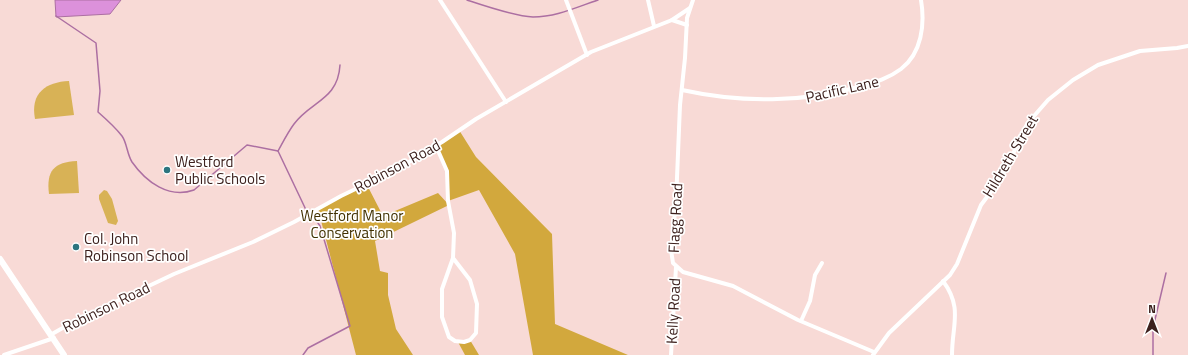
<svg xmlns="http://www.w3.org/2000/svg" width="1188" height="355" font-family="'Titillium Web',sans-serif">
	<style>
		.green { fill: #d8b256 }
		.forest { fill: #d2a83d }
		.water { fill: #dc91db; stroke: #ac6fa2 }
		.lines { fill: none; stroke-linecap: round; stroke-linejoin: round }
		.stream { stroke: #ac6fa2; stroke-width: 1.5 }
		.street { stroke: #fff; stroke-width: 4 }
		.secondary { stroke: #fff; stroke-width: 6 }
		.poi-dot { fill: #2d757f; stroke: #fff; stroke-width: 1.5 }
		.labels { text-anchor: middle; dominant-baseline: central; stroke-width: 3.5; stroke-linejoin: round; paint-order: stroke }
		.street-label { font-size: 15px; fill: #3c201d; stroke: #fff }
		.poi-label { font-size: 15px; fill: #3c201d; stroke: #fff; text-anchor: start }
		.park-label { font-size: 15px; fill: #413001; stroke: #fff }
	</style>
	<rect width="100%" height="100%" fill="#f8dad6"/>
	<!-- green -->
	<g class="green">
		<path d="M 69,81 L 74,115 L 35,119 C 30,93 46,82 69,81 Z"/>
		<path d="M 77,161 L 79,193 L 49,194 C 46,171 54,162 77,161 Z"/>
		<path d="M 104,190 L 107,191 L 112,199 L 118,221 L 116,225 L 108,223 L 99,199 L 99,195 Z"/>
	</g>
	<!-- forest -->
	<g class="forest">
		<path d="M 459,130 L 476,157 L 552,234 L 555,324 L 628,355 L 533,355 L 515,254 L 479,190 L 448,201 L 447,168 L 436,146 Z"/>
		<path d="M 366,183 L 383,216 L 438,193 L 449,205 L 375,241 L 380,271 L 388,273 L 388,295 L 396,329 L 413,355 L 356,355 L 318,209 Z"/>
		<path d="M 470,340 L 479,355 L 465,355 L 458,342 Z"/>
	</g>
	<!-- water -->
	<path class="water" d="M 55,0 L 121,0 L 110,14 L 56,17 Z"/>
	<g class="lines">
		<!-- stream -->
		<g class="stream">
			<path d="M 467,0 C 485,6 514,16 533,17 C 556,17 577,7 598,0"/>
			<path d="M 56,16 L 96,43 L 100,91 L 98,112 C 106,119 115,127 122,136 C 127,143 127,154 132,162 C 146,182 169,199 194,190 L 247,145 L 278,151 L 307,212 L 314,217 L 320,226 L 350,326 L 308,348 L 303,355"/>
			<path d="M 278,151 C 283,142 288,132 294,124 C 311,101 338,100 340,65"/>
			<path d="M 1153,355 L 1153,328 L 1166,273"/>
		</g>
		<!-- street -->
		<g class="street">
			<path d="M 440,0 L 506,102"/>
			<path d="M 566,0 L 587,55"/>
			<path d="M 648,0 L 654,26"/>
			<path d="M 693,0 L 687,18 L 685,58 L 680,105 L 676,202 L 671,250 L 673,263 L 683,272 L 733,286 L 798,320 L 874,352"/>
			<path d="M 672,20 L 687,25"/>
			<path d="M 682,90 C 741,103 804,103 862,86 C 876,82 889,78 901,69 C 922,53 925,24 921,0"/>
			<path d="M 436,146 L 447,171 L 448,201 L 454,233 L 453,258 L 442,289 L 442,317 L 449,337 L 455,341 L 464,342 L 470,340 L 476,333 L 477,304 L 470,280 L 453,258"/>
			<path d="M 943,281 C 963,308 952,325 952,355"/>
			<path d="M 801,321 L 810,301 L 815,275 L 822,263"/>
			<path d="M 52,334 L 75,321 L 174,274 L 253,242 L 294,222 L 341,196 L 399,168 L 442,142 L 476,119 L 591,52 L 672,20 L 690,8"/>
			<path d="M 4,355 L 54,338"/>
			<path d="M 671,355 L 676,267"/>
			<path d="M 873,355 L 889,333 L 950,275 L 957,264 L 981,205 L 1002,177 L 1027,124 L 1048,100 L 1073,80 L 1098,65 L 1140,51 L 1177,48 L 1188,46"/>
		</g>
		<!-- secondary -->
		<path class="secondary" d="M 0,259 L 64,355"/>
	</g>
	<!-- markers -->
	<g class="poi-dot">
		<circle cx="167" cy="170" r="4"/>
		<circle cx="76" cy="247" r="4"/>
	</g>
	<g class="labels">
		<!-- street labels -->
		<g class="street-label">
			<text transform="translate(842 89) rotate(-13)">Pacific Lane</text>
			<text transform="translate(1010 156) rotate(-59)">Hildreth Street</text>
			<text transform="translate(397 166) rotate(-28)">Robinson Road</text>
			<text transform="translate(675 218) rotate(-87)">Flagg Road</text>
			<text transform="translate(106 307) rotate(-26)">Robinson Road</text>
			<text transform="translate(673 311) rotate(-87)">Kelly Road</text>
		</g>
		<!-- poi labels -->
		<g class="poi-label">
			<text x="175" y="161">Westford<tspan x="175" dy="17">Public Schools</tspan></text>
			<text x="84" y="238">Col. John<tspan x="84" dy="17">Robinson School</tspan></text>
		</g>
		<!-- park labels -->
		<g class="park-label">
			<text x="352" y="215">Westford Manor<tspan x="352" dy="17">Conservation</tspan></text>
		</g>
	</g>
	<!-- north arrow -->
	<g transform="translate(1152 319)" stroke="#ffffff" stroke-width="3" paint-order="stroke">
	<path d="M0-3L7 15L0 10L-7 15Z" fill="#3c201d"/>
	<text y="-6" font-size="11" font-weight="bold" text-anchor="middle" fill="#3c201d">N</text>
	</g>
</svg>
